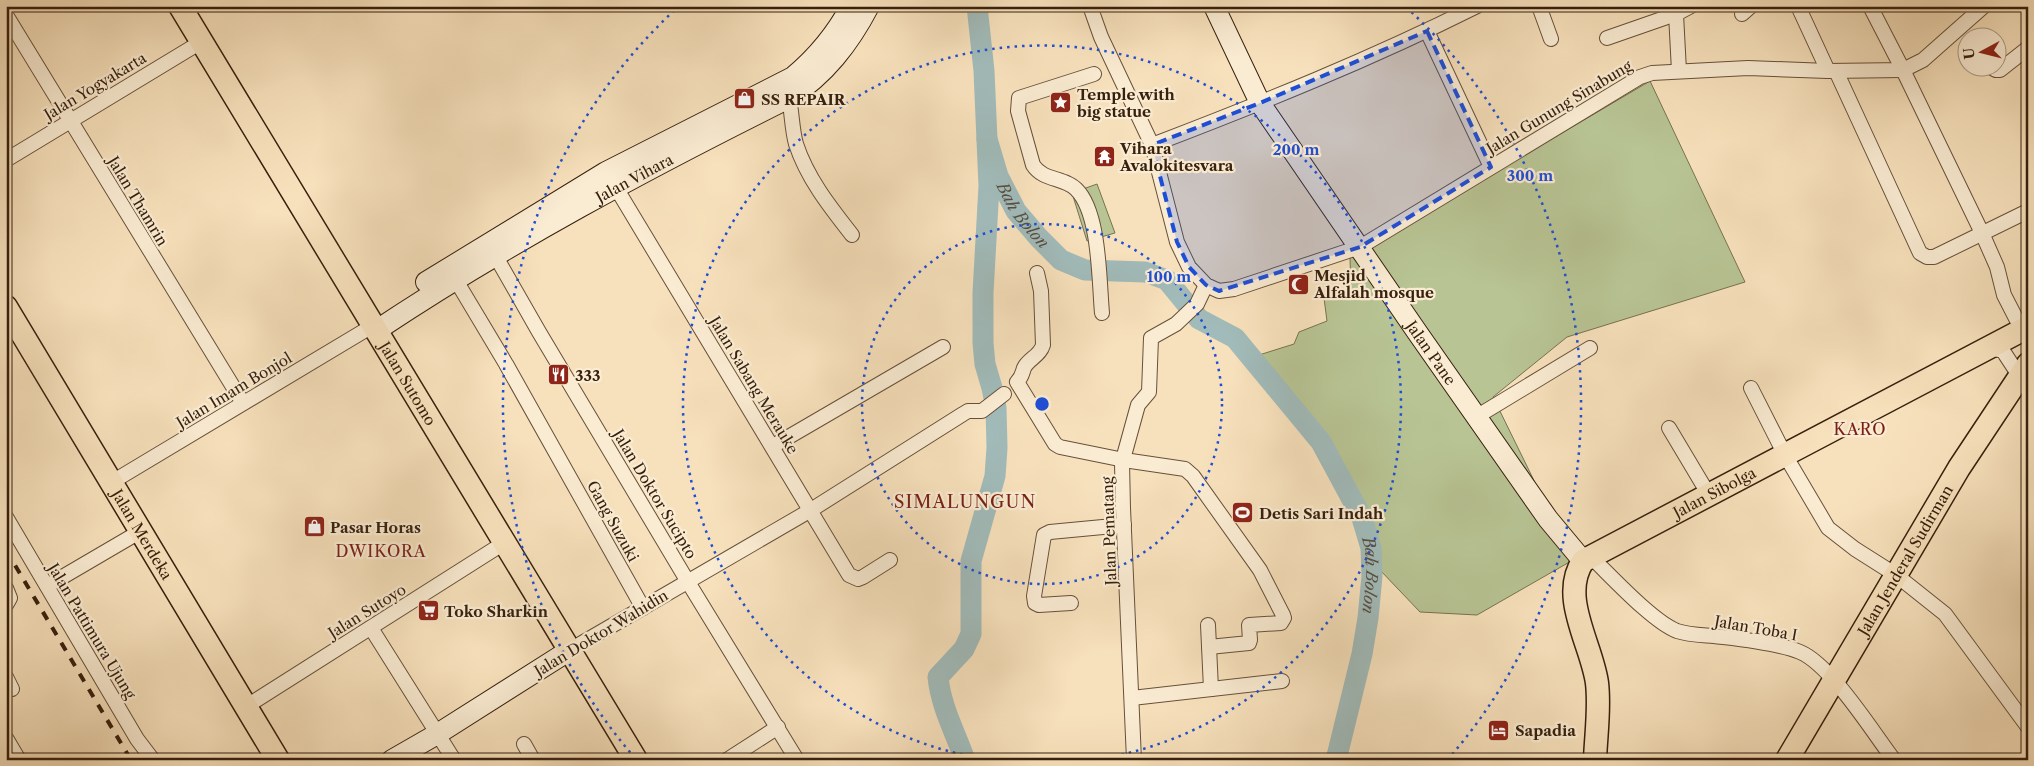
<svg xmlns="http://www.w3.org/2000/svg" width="2034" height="766" font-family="'Libre Caslon Text',serif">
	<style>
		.green { fill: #b8c494; stroke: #787250 }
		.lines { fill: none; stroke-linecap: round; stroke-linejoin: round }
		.river { stroke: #a1bbba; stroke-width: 21 }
		.street-casing { stroke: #675039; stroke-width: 16 }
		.secondary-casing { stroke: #37200d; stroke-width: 22 }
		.primary-casing { stroke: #37200d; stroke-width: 25 }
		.street { stroke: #faecd3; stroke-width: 14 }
		.secondary { stroke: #faecd3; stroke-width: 20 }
		.primary { stroke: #f7e1bc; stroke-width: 22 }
		.rail { stroke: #37200d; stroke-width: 4; stroke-dasharray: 9 9; stroke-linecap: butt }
		.marked { fill: #1d4ed8; fill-opacity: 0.2; stroke: #1d4ed8; stroke-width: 4; stroke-dasharray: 10 6; stroke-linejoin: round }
		.ring { fill: none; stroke: #1d4ed8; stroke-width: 2.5; stroke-dasharray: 2.5 5 }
		.labels { text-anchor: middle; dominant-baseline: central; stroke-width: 4.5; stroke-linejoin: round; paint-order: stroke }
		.street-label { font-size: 15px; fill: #37200d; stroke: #faecd3 }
		.poi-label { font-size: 15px; font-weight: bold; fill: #37200d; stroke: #faecd3; text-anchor: start }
		.water-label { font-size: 16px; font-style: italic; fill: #574e41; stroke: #faecd3 }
		.neighbourhood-label { font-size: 16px; letter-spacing: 1px; fill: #7a1f14; stroke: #faecd3 }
		.quarter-label { font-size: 18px; letter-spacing: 1px; fill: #7a1f14; stroke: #faecd3 }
		.centre { fill: #1d4ed8; stroke: #faecd3; stroke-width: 2.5 }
		.ring-label { font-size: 15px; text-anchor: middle; font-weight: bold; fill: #1d4ed8; stroke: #faecd3; stroke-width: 4.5; stroke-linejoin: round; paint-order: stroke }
	</style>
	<rect width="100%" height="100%" fill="#f7e1bc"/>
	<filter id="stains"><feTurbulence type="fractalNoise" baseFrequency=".004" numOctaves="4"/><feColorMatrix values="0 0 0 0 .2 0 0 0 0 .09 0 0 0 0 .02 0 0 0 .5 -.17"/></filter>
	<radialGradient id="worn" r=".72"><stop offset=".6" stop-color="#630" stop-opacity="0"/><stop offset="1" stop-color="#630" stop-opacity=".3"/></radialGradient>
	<!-- green -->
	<g class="green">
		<path d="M 1650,81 L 1745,282 L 1567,337 L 1493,397 L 1573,560 L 1477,615 L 1420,612 L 1379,569 L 1366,513 L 1330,445 L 1259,355 L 1294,344 L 1299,332 L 1327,321 L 1324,298 L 1351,290 L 1350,258 Z"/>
		<path d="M 1097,184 L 1115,233 L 1087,241 L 1072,193 Z"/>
	</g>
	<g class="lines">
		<!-- river -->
		<g class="river">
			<path id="s1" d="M 987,139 L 998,176 L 1016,211 L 1039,238 L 1061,260 L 1085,270 L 1145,272 L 1167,280 L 1199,319 L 1235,338 L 1321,442 L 1362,518 L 1371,548 L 1372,576 L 1368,618 L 1362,654 L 1336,760"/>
			<path d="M 965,760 C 955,732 941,707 938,677 L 964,649 L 971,634 L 971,561 L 995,476 L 997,448 L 996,408 L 992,388 L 985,364 L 983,343 L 983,293 L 989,186 L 984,71 L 977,6"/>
		</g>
		<defs>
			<g id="street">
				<path d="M 1090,6 L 1101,37 L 1152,145 L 1177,242 L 1189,267 L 1206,285 L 1219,291 L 1234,289 L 1360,247 L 1640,77 L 1652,73 L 1748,68 L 1828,71 L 1903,70 L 1923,60 L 1984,6"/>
				<path d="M 1539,6 L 1551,39"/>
				<path d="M 1798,6 L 1828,71"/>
				<path d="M 1870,6 L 1903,70 L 1982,233 L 1997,267 L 2004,295 L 2022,330"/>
				<path d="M 1742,14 L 1751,6"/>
				<path d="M 6,15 L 243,403"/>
				<path d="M 1427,31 L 1491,167"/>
				<path d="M 1607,38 L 1676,14"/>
				<path d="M 1992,68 L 1996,70 L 2000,70 L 2028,48"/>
				<path d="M 1679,71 L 1676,14 L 1691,6"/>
				<path d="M 1836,71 L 1920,253 L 1927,257 L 1934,257 L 2028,211"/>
				<path d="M 1094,74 L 1019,98 L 1018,111 L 1033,165 C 1043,181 1064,177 1076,189 C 1100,212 1099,281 1102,313"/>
				<path d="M 789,98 C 792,113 792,130 796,144 C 807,178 830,207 852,235"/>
				<path d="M 1152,145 C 1262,103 1371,59 1477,6"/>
				<path d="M 6,160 L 201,42"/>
				<path d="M 612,181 L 849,575 L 858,579 L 863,577 L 890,560"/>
				<path d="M 491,248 L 539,332 L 688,582 L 797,760"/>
				<path d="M 451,272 L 506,364 L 643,608"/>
				<path d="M 1037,273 L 1041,291 L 1043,345 C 1040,356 1028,359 1024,368 C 1022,374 1022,377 1017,382 L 1055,444 L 1060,447 L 1124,460 L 1185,469 L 1193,476 L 1260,570 L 1283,615 L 1284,618 L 1281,623 L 1249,625 L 1250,640 L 1249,643 L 1209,647"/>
				<path d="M 1989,348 L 2003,351 L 2028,389"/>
				<path d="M 1751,388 L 1785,455 L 1828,528 L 1855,549 L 1896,575 L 1945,614 L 2028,727"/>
				<path d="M 1476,417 L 1590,348"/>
				<path d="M 1669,428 L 1709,495"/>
				<path d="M 773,446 L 943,347"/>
				<path d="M 112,482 L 374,325"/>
				<path d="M 6,517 L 137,739 L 153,760"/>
				<path d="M 1591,557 C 1611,576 1653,622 1677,631 C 1689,635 1702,635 1714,636 C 1738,639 1779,643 1800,652 C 1831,665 1872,731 1894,760"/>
				<path d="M 47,586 L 141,531"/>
				<path d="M 6,588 L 10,598 L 6,605"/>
				<path d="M 1071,603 L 1039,605 L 1035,603 L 1034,596 L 1044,535 L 1050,532 L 1124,525"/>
				<path d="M 1208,625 L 1211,689"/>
				<path d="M 371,628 L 454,760"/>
				<path d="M 570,650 L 811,510 L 963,414 L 968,411 L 982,411 L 1004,394"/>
				<path d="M 6,677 L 12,689"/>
				<path d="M 1132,698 L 1282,681"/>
				<path d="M 247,706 L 504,543"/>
				<path d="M 6,738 L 19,760"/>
				<path d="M 524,744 L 533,760"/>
				<path d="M 727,760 L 778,727"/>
				<path d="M 1134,760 L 1123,508 L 1122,463 L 1138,405 L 1149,392 L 1151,338 L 1176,324 L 1197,304 L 1206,285"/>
			</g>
			<g id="secondary">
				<path id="s2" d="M 1214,6 L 1260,103 L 1417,332 L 1548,519 L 1583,561"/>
				<path d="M 426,282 L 606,172 L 793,77 C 817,57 836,34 851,6"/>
				<path id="s3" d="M 377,330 C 508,243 648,168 789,98 C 825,75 849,44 869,6"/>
				<path d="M 392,760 L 439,733 L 570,650"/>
			</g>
			<g id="primary">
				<path id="s4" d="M 180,6 L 636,760"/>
				<path id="s5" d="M 6,307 L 278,760"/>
				<path id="s6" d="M 1595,760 C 1596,734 1600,708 1597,683 C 1592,645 1559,597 1583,561 L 2028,327"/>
				<path id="s7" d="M 1787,760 L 1959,468 L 2028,364"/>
			</g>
		</defs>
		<!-- street casing -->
		<use href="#street" class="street-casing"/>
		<!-- secondary casing -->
		<use href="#secondary" class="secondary-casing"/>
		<!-- primary casing -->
		<use href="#primary" class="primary-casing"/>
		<!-- street -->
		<use href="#street" class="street"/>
		<!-- secondary -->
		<use href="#secondary" class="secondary"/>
		<!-- primary -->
		<use href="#primary" class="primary"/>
		<!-- rail -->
		<path class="rail" d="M 6,550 L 131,760"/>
	</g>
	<!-- marked area -->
	<path class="marked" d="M 1427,31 L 1491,167 L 1360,247 L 1219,291 L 1206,285 L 1189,267 L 1177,242 L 1152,145 L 1260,103 Z"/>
	<!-- distance rings -->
	<g class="ring">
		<circle cx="1042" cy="404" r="180"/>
		<path d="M992 760A359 359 0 1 1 1092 760"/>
		<path d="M635 758A539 539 0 0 1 678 7M1406 7A539 539 0 0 1 1449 758"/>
	</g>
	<!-- icons -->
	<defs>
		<symbol id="shop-square" viewBox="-11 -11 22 22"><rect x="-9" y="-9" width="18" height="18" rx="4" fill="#8f2418" stroke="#faecd3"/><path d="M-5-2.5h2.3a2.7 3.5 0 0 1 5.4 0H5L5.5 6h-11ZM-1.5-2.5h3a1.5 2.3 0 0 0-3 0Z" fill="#fff"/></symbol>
		<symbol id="sight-square" viewBox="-11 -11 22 22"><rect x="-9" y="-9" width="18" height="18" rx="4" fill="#8f2418" stroke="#faecd3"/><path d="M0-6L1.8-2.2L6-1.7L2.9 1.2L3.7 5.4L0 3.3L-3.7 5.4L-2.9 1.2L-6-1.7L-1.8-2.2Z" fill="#fff"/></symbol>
		<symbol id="temple-square" viewBox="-11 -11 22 22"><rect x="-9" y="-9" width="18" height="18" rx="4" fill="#8f2418" stroke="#faecd3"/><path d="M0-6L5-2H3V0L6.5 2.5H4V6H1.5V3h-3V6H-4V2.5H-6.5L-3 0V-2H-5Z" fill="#fff"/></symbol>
		<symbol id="mosque-square" viewBox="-11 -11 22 22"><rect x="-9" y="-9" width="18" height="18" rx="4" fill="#8f2418" stroke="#faecd3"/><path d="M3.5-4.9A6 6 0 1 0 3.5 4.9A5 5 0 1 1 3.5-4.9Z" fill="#fff"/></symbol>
		<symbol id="restaurant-square" viewBox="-11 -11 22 22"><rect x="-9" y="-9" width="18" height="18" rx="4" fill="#8f2418" stroke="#faecd3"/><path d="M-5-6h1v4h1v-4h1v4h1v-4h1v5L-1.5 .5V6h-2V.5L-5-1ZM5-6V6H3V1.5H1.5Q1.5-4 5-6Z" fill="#fff"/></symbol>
		<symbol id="stadium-square" viewBox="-11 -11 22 22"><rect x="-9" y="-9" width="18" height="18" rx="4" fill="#8f2418" stroke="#faecd3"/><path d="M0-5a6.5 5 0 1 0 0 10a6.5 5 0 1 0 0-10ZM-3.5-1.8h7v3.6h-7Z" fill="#fff"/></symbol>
		<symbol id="supermarket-square" viewBox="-11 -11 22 22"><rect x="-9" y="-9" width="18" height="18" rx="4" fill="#8f2418" stroke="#faecd3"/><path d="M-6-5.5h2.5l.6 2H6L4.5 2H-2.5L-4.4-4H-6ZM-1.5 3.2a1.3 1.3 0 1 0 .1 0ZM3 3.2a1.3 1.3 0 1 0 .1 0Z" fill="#fff"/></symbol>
		<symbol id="hotel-square" viewBox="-11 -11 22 22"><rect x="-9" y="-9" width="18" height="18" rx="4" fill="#8f2418" stroke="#faecd3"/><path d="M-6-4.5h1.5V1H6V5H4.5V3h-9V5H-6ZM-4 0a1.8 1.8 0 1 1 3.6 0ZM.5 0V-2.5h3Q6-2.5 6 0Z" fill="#fff"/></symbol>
	</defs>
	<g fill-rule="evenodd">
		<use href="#shop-square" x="732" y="86" width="25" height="25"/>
		<use href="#sight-square" x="1048" y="90" width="25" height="25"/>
		<use href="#temple-square" x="1092" y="144" width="25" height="25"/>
		<use href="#mosque-square" x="1286" y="272" width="25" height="25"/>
		<use href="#restaurant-square" x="546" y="362" width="25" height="25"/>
		<use href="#stadium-square" x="1230" y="500" width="25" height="25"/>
		<use href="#shop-square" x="302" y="514" width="25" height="25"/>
		<use href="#supermarket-square" x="416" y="598" width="25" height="25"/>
		<use href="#hotel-square" x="1486" y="718" width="25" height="25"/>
	</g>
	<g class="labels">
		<!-- street labels -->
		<g class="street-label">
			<text transform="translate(95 86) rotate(-31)">Jalan Yogyakarta</text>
			<text transform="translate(1559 107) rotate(-31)">Jalan Gunung Sinabung</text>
			<text stroke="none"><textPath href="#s3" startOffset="299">Jalan Vihara</textPath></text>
			<text transform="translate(138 201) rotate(59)">Jalan Thamrin</text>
			<text stroke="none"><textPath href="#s2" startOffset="410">Jalan Pane</textPath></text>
			<text stroke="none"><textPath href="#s4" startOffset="441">Jalan Sutomo</textPath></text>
			<text transform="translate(754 385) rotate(59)">Jalan Sabang Merauke</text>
			<text transform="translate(234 390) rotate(-31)">Jalan Imam Bonjol</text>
			<text stroke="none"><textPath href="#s6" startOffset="352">Jalan Sibolga</textPath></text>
			<text transform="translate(655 494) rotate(59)">Jalan Doktor Sucipto</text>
			<text transform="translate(613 521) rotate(61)">Gang Suzuki</text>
			<text transform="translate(1109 531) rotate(-92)">Jalan Pematang</text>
			<text stroke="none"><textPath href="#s5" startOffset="265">Jalan Merdeka</textPath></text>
			<text stroke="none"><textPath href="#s7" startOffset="232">Jalan Jenderal Sudirman</textPath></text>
			<text transform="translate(367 611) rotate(-32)">Jalan Sutoyo</text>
			<text transform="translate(1756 628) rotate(10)">Jalan Toba I</text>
			<text transform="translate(92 631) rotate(59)">Jalan Pattimura Ujung</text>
			<text transform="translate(601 633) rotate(-31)">Jalan Doktor Wahidin</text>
		</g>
		<!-- poi labels -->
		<g class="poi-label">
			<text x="1077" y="94">Temple with<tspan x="1077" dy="17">big statue</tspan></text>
			<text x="761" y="99">SS REPAIR</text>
			<text x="1120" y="148">Vihara<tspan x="1120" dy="17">Avalokitesvara</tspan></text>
			<text x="1314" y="275">Mesjid<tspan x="1314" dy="17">Alfalah mosque</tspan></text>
			<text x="575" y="375">333</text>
			<text x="1259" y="513">Detis Sari Indah</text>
			<text x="330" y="527">Pasar Horas</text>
			<text x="444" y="611">Toko Sharkin</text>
			<text x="1515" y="730">Sapadia</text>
		</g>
		<!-- water labels -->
		<g class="water-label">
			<text stroke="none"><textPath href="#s1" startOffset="85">Bah Bolon</textPath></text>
			<text stroke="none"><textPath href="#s1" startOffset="625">Bah Bolon</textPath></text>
		</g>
		<!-- neighbourhood labels -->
		<g class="neighbourhood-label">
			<text x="1860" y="429">KARO</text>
			<text x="381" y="551">DWIKORA</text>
		</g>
		<!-- quarter labels -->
		<g class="quarter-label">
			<text x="965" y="502">SIMALUNGUN</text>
		</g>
	</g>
	<circle cx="1042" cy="404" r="8" class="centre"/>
	<g class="ring-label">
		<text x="1296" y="155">200 m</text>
		<text x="1530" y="181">300 m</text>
		<text x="1169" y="282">100 m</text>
	</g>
	<!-- margin -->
	<rect width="2034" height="766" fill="none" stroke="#f7e1bc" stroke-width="25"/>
	<rect x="8" y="8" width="2019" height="751" fill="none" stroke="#37200d" stroke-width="2.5"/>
	<rect x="12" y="12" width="2009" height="741" fill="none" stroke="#37200d"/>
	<!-- north arrow -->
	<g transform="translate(1982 52) rotate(263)"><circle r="24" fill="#faecd3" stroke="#ac9a84"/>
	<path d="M0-4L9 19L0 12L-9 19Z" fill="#8f2418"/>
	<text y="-8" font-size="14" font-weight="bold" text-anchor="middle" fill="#37200d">U</text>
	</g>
	<rect width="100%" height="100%" filter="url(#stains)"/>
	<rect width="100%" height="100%" fill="url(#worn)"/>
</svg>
